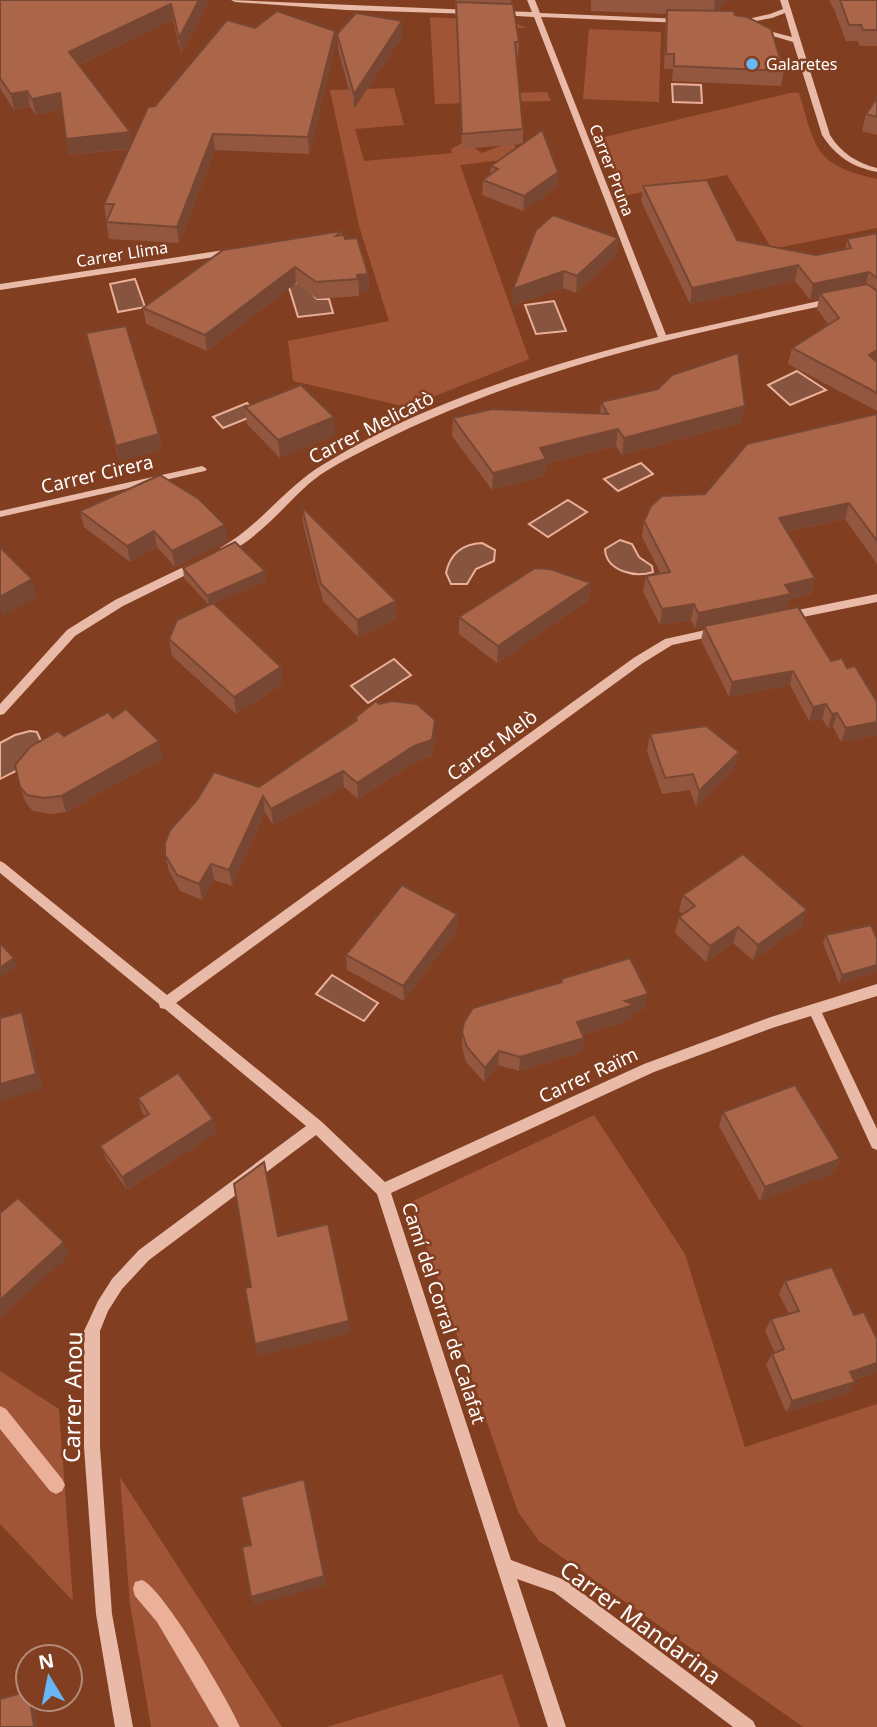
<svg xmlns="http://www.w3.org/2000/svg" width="877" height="1727" font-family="'Noto Sans',sans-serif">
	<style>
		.green { fill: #a15537 }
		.water { fill: #86543f; stroke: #eab09a; stroke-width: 2 }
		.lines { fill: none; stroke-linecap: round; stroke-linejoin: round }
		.stream { fill: #eab09a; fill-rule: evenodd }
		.minor { fill: #e8baa7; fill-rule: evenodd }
		.wall { fill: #93573f }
		.shaded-wall { fill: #784733 }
		.building { fill: #ab6549; stroke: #784733; stroke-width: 2 }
		.poi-dot { fill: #67b6f6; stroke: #823e20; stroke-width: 2.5 }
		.labels { text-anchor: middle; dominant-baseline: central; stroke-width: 5; stroke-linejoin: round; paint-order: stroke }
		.far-poi-label { font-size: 16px; fill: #fff; stroke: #823e20; text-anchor: start }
		.far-street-label { font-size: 16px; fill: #fff; stroke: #823e20 }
		.street-label { font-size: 19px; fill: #fff; stroke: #823e20 }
		.near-street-label { font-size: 23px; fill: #fff; stroke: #823e20 }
	</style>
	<rect width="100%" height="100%" fill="#823e20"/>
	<!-- green -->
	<g class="green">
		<path d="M 430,17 L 513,22 L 526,28 L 490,28 L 459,83 L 460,94 L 547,92 L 551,101 L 435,104 Z"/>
		<path d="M 589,29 L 661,32 L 659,102 L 583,99 Z"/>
		<path d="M 394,88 L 404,125 L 355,129 L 364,161 L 452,153 L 451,149 L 465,142 L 482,153 L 513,141 L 519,158 L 460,165 L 529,359 L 407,407 L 293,381 L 288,341 L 389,321 L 359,226 L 330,90 Z"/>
		<path d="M 790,93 L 799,93 C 816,149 814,165 877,179 L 877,228 L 772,249 L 727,175 L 623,196 L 600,138 Z"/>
		<path d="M 594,1115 L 685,1254 L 745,1447 L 877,1404 L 877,1727 L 803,1727 L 539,1541 L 518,1512 L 411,1202 Z"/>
		<path d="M 0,1371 L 59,1409 L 73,1601 L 0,1524 Z"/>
		<path d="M 120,1477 L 282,1727 L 151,1727 L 130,1604 Z"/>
		<path d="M 502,1674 L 520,1727 L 327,1727 Z"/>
	</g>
	<!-- water -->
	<g class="water">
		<path d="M 672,84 L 701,85 L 702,103 L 673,102 Z"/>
		<path d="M 135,279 L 145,307 L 118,312 L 110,284 Z"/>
		<path d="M 312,281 L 313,295 L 317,299 L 329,299 L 333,313 L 298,317 L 288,284 Z"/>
		<path d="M 554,301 L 566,331 L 536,334 L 525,305 Z"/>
		<path d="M 797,371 L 826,390 L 790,405 L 768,385 Z"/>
		<path d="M 247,403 L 258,414 L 223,428 L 213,417 Z"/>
		<path d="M 641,463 L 653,474 L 618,491 L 604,479 Z"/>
		<path d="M 568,500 L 587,512 L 548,537 L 529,524 Z"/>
		<path d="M 620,540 L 632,544 L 639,557 L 652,566 L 653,572 C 635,578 606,571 605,549 Z"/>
		<path d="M 482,543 L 495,550 L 494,561 L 476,569 L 467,584 L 451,584 L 446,573 C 450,554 462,544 482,543 Z"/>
		<path d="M 394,659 L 411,675 L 368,703 L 351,686 Z"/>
		<path d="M 30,731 L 37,732 L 41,741 L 16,771 L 0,779 L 0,743 L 15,735 Z"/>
		<path d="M 332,975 L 378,1003 L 364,1021 L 316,994 Z"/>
	</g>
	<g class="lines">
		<!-- stream -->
		<g class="stream">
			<path d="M 0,1406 L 6,1409 L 62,1479 L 65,1485 L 62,1491 L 56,1494 L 50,1491 L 0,1429 Z"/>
			<path d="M 142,1580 C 163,1588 229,1701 240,1727 L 219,1727 L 157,1622 L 135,1596 L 133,1589 L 135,1582 Z"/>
		</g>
		<!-- minor -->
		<g class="minor">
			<path d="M 231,0 L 473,10 L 477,12 L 473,14 L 346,10 L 235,2 Z"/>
			<path d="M 527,0 L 535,0 L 540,13 L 682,19 L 686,21 L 682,23 L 541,17 L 666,335 L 832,298 L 836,301 L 832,304 C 662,339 507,374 351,457 C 337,464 323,472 311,482 C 291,498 245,555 220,552 L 220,548 C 260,526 285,487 324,464 C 424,402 544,366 658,337 L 534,17 L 498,15 L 494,13 L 498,11 L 532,12 Z"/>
			<path d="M 780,0 L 788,0 L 830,135 C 841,153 857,163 877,168 L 877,172 C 853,167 836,157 822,135 L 793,42 L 753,30 L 757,28 L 792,37 L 785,13 L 772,18 L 739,24 L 735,22 L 770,14 L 783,9 Z"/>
			<path d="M 231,249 L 235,252 L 234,254 L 0,290 L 0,284 Z"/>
			<path d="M 202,466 L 207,469 L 205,471 L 0,517 L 0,511 Z"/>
			<path d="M 196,561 L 201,565 L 200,568 L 123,606 L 75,636 L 4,714 L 0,715 L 0,704 L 67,630 L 115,600 Z"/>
			<path d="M 877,594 L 877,602 L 788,620 L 783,616 L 788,612 Z"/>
			<path d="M 719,627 L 724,631 L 723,634 L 672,645 L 643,663 L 176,1003 L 322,1122 L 385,1182 L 644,1064 L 771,1017 L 877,984 L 877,996 L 822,1013 L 877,1129 L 877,1150 L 872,1148 L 811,1016 L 772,1028 L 654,1072 L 391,1193 L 511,1560 L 565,1580 L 753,1721 L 756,1727 L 733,1727 L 554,1592 L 517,1579 L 566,1727 L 548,1727 L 377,1194 L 316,1135 L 149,1260 L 122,1289 L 108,1311 L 100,1331 L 100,1447 L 112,1614 L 133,1727 L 115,1727 L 96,1614 L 84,1447 L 84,1331 L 98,1301 L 112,1279 L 139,1250 L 306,1126 L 165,1009 L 160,1008 L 159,1004 L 0,873 L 0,861 L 4,863 L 167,995 L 635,657 L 665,639 Z"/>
		</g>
	</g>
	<!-- wall -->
	<g class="wall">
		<path d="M 0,0 L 209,0 L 181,54 L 173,20 L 79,65 L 131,143 L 155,106 L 255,28 L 335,47 L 309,154 L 215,150 L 179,243 L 109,239 L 104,204 L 129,149 L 69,155 L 62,109 L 36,115 L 30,107 L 14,110 L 0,88 Z"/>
		<path d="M 455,0 L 511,0 L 519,42 L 518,57 L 516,57 L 523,129 L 523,144 L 558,172 L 557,187 L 523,211 L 482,195 L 483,180 L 490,174 L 491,166 L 522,144 L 462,149 Z"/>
		<path d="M 591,0 L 728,0 L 717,11 L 735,15 L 784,71 L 781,86 L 672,81 L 673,69 L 664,69 L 666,14 L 591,11 Z"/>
		<path d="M 829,0 L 877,0 L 877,46 L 860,46 L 858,41 L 846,41 L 834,9 Z"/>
		<path d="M 337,34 L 402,37 L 354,109 L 338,49 Z"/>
		<path d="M 877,98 L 877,135 L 862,131 L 866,114 Z"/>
		<path d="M 643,186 L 737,240 L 816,255 L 845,249 L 847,239 L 877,233 L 877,411 L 788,364 L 792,348 L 828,324 L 817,309 L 819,298 L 810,300 L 795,281 L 690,304 L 641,201 Z"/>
		<path d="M 536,230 L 618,238 L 616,255 L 576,293 L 563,288 L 512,306 Z"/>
		<path d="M 341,231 L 342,235 L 345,239 L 368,274 L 369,290 L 359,291 L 359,296 L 317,299 L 296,283 L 207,351 L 146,324 L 143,308 Z"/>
		<path d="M 86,333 L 159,434 L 162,450 L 119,461 Z"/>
		<path d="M 601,402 L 741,423 L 622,455 L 616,446 L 546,464 L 545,476 L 492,490 L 452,436 L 453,418 L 600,414 Z"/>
		<path d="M 245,407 L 335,435 L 280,458 L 247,424 Z"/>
		<path d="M 877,414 L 877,564 L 845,519 L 787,532 L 815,578 L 811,594 L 790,599 L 787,609 L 831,661 L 847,668 L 877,702 L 877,735 L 841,742 L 833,727 L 828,728 L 822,719 L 809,721 L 790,685 L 729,697 L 701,640 L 704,627 L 695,629 L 691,620 L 660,625 L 643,592 L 646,576 L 661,574 L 642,537 L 644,521 Z"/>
		<path d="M 302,507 L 396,601 L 396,619 L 358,637 L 323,601 L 303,524 Z"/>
		<path d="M 80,511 L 228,541 L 175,567 L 157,547 L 130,562 L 84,527 Z"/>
		<path d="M 183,568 L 266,581 L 209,605 L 184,578 Z"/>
		<path d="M 589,600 L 497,663 L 459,634 L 459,617 Z"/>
		<path d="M 169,639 L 283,684 L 236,714 L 172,656 Z"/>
		<path d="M 379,704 L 435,737 L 432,756 L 414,763 L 358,799 L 344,787 L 273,825 L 265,812 L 232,886 L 214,880 L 202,900 L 180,891 L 169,871 L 165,855 L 259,787 L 356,720 L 356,717 Z"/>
		<path d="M 113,718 L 163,758 L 66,812 L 50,814 L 33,811 L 26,803 L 20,787 L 64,736 Z"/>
		<path d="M 650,734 L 735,768 L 696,807 L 690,790 L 662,794 L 647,751 Z"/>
		<path d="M 683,895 L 802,926 L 753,960 L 733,943 L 706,962 L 675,933 L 679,917 L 683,914 L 679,911 Z"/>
		<path d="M 457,930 L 404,1001 L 347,970 L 346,955 Z"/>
		<path d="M 826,935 L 877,939 L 877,972 L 839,983 L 823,943 Z"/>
		<path d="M 561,979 L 645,1009 L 632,1013 L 631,1020 L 582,1035 L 584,1038 L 582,1052 L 519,1071 L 498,1065 L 484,1082 L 466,1062 L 462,1046 L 462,1032 L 561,982 Z"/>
		<path d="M 138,1098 L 216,1133 L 127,1190 L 106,1159 L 100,1146 L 145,1117 L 142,1112 Z"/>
		<path d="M 723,1112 L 840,1159 L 833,1173 L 760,1201 L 719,1126 Z"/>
		<path d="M 785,1281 L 854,1315 L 877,1339 L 877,1372 L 854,1380 L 848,1393 L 786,1412 L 766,1365 L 772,1354 L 775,1353 L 765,1331 L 771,1319 L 789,1314 L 779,1294 Z"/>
	</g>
	<!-- shaded-wall -->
	<g class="shaded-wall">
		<path d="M 199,0 L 209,0 L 181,54 L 179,38 Z"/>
		<path d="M 715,0 L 728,0 L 713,16 Z"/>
		<path d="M 171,4 L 173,20 L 72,68 L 69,52 Z"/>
		<path d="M 402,21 L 402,37 L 354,109 L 354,94 Z"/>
		<path d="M 335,31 L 335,47 L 309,154 L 308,137 Z"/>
		<path d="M 27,91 L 30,107 L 14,110 L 11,94 Z"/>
		<path d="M 60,93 L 63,109 L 36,115 L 32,99 Z"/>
		<path d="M 130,132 L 132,148 L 69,155 L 66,139 Z"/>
		<path d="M 213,134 L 215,150 L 179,243 L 177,227 Z"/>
		<path d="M 558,172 L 557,187 L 523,211 L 524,196 Z"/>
		<path d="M 618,238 L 616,255 L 576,293 L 577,276 Z"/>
		<path d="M 798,265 L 795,281 L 690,304 L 692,288 Z"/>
		<path d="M 295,267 L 296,283 L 207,351 L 205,335 Z"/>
		<path d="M 564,271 L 563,288 L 512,306 L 513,289 Z"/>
		<path d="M 869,272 L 865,288 L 820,293 L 819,298 L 810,300 L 813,284 Z"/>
		<path d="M 368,274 L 369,290 L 359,291 L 358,279 L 357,275 Z"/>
		<path d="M 877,350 L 877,363 L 869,355 Z"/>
		<path d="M 745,406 L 741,423 L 622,455 L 624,438 Z"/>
		<path d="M 334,417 L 335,435 L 280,458 L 278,440 Z"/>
		<path d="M 618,429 L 616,446 L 546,464 L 545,476 L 492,490 L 493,473 L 540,448 Z"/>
		<path d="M 159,434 L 162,450 L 119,461 L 116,446 Z"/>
		<path d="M 849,503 L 845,519 L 776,534 L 779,518 Z"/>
		<path d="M 225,525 L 228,541 L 175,567 L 172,551 Z"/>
		<path d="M 154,531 L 157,547 L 130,562 L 127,546 Z"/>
		<path d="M 265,571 L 266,581 L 209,605 L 207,596 Z"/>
		<path d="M 815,578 L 811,594 L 790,599 L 787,610 L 695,629 L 698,613 L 785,585 Z"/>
		<path d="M 32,579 L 37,597 L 3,616 L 0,607 L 0,597 Z"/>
		<path d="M 591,583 L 589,600 L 497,663 L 498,646 Z"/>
		<path d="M 396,601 L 396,619 L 358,637 L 357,620 Z"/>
		<path d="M 694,604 L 691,620 L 660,625 L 662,609 Z"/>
		<path d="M 281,667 L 283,684 L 236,714 L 234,697 Z"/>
		<path d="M 793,671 L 790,685 L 729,697 L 732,682 Z"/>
		<path d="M 826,704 L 822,719 L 809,721 L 813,707 Z"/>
		<path d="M 837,713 L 833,727 L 828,728 L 832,714 Z"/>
		<path d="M 435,720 L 435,737 L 432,756 L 414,763 L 358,799 L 357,783 Z"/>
		<path d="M 877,722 L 877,735 L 841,742 L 846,728 Z"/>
		<path d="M 159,741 L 163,758 L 66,812 L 61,796 Z"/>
		<path d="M 739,752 L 735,768 L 696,807 L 699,791 Z"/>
		<path d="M 343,771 L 344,787 L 273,825 L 271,809 Z"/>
		<path d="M 263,796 L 265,812 L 232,886 L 229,870 Z"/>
		<path d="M 211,864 L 214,880 L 202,900 L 199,884 Z"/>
		<path d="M 807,910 L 802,926 L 753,960 L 758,945 Z"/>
		<path d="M 457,914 L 457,930 L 404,1001 L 403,986 Z"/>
		<path d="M 738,927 L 733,943 L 706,962 L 710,946 Z"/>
		<path d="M 14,958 L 17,966 L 0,978 L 0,968 Z"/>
		<path d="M 877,965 L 877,972 L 839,983 L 842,975 Z"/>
		<path d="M 648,994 L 645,1009 L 632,1013 L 631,1020 L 575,1037 L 577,1022 L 625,1001 Z"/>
		<path d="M 22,1012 L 28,1026 L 43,1088 L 0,1101 L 0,1084 Z"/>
		<path d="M 584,1038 L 582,1052 L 519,1071 L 520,1057 Z"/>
		<path d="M 499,1051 L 498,1065 L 484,1082 L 485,1068 Z"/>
		<path d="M 213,1119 L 216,1133 L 127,1190 L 122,1177 Z"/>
		<path d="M 840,1159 L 833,1173 L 760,1201 L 765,1187 Z"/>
		<path d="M 64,1242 L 70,1255 L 0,1318 L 0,1300 Z"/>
		<path d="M 349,1321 L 351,1333 L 258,1356 L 255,1344 Z"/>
		<path d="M 877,1363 L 877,1372 L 843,1383 L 850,1372 Z"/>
		<path d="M 855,1382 L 848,1393 L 786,1412 L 792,1401 Z"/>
		<path d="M 307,1489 L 327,1585 L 254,1605 L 251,1597 Z"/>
		<path d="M 30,1699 L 34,1699 L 37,1727 L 34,1727 Z"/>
	</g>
	<!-- building -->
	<g class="building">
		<path d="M 0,0 L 199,0 L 179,38 L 171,4 L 69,52 L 130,132 L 66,139 L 60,93 L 32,99 L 27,91 L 11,94 L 0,78 Z"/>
		<path d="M 840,0 L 877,0 L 877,30 L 863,30 L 861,25 L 849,25 Z"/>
		<path d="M 456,2 L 513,4 L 519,42 L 515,42 L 523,129 L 462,134 Z"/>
		<path d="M 667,10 L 733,11 L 735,15 L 747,17 L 771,29 L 784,71 L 674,66 L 674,54 L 666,54 Z"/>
		<path d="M 277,11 L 335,31 L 308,137 L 213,134 L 177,227 L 106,222 L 114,204 L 104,204 L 148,107 L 155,106 L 227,20 L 255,28 Z"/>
		<path d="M 356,13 L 402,21 L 354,94 L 337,34 Z"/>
		<path d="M 877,98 L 877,117 L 866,114 Z"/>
		<path d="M 542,130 L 558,172 L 524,196 L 483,180 L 498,169 L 491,166 Z"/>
		<path d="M 707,180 L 737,240 L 816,255 L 851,248 L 847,239 L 877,233 L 877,278 L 869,272 L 813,284 L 798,265 L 692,288 L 643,186 Z"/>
		<path d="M 553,215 L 618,238 L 577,276 L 564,271 L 513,289 L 536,230 Z"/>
		<path d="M 341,231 L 336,236 L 344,235 L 345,239 L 357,238 L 368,274 L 357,275 L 358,279 L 316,282 L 295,267 L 205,335 L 143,308 L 223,250 Z"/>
		<path d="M 867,284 L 877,291 L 877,350 L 869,355 L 877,362 L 877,393 L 792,348 L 839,318 L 820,293 Z"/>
		<path d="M 126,326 L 159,434 L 116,446 L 86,333 Z"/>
		<path d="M 738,353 L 745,406 L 624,438 L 618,429 L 540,448 L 546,459 L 493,473 L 453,418 L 492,409 L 608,414 L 601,402 L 658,389 L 672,375 Z"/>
		<path d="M 301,385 L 334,417 L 278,440 L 245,407 Z"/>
		<path d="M 877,414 L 877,541 L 849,503 L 779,518 L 815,578 L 785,585 L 791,594 L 698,613 L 694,604 L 662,609 L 646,576 L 670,572 L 644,521 L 651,506 L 662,496 L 705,494 L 747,444 Z"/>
		<path d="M 160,475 L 199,499 L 225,525 L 172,551 L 154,531 L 127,546 L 80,511 Z"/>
		<path d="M 302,507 L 396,601 L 357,620 L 321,584 Z"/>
		<path d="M 235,542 L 265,571 L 207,596 L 183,568 Z"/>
		<path d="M 0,547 L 32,579 L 0,597 Z"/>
		<path d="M 535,568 L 550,569 L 591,583 L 498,646 L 459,617 Z"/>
		<path d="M 213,603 L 281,667 L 234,697 L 169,639 L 177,620 Z"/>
		<path d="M 798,607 L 831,661 L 842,658 L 847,668 L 855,666 L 877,702 L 877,722 L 846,728 L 837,713 L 832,714 L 826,704 L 813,707 L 793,671 L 732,682 L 704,626 Z"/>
		<path d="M 376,701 L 379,704 L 392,701 L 417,704 L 435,720 L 432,740 L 414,746 L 357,783 L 343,771 L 271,809 L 263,796 L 229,870 L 211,864 L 199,884 L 177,875 L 165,855 L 165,843 L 170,830 L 197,800 L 214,772 L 259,787 L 357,720 L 356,717 Z"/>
		<path d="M 126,709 L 159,741 L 61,796 L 44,798 L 27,795 L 20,787 L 15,765 L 30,747 L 58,731 L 64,736 L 108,712 L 113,718 Z"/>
		<path d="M 706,726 L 739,752 L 699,791 L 693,774 L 665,778 L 650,734 Z"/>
		<path d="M 743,854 L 807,910 L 758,945 L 738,927 L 710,946 L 679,917 L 695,906 L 683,895 Z"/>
		<path d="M 402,885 L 457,914 L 403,986 L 346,955 Z"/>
		<path d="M 871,925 L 877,939 L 877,965 L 842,975 L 826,935 Z"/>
		<path d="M 0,943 L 14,958 L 0,968 Z"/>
		<path d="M 630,958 L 648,994 L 625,1001 L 634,1005 L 577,1022 L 584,1038 L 520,1057 L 499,1051 L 485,1068 L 467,1047 L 462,1032 L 464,1022 L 473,1008 L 562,982 L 561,979 Z"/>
		<path d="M 22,1012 L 36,1074 L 0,1084 L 0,1018 Z"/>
		<path d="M 178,1073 L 213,1119 L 122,1177 L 100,1146 L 149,1114 L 138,1098 Z"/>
		<path d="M 795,1085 L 840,1159 L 765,1187 L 723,1112 Z"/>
		<path d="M 264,1162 L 278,1236 L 328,1224 L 349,1321 L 255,1344 L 245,1288 L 251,1287 L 234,1184 Z"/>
		<path d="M 18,1198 L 64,1242 L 0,1300 L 0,1213 Z"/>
		<path d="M 832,1267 L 854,1315 L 864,1312 L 877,1339 L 877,1363 L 850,1372 L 855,1382 L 792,1401 L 772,1354 L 784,1349 L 771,1319 L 799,1311 L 785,1281 Z"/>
		<path d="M 304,1479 L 324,1576 L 251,1597 L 242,1547 L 251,1545 L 241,1497 Z"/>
		<path d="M 28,1691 L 28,1699 L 30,1699 L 34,1727 L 0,1727 L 0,1699 Z"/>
	</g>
	<!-- markers -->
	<circle class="poi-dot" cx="752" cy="64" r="7"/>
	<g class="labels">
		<!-- far-poi labels -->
		<g class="far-poi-label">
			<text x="766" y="64">Galaretes</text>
		</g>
		<!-- far-street labels -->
		<g class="far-street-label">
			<text transform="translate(612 170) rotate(69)">Carrer Pruna</text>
			<text transform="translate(122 254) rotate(-9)">Carrer Llima</text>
		</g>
		<!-- street labels -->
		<g class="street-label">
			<text transform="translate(371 427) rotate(-27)">Carrer Melicatò</text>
			<text transform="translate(97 474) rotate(-13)">Carrer Cirera</text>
			<text transform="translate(492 745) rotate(-36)">Carrer Melò</text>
			<text transform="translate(588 1075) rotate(-25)">Carrer Raïm</text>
			<text transform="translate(444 1313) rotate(72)">Camí del Corral de Calafat</text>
		</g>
		<!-- near-street labels -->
		<g class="near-street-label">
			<text transform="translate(72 1397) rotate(-89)">Carrer Anou</text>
			<text transform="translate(641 1622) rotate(36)">Carrer Mandarina</text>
		</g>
	</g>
	<!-- north arrow -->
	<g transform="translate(49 1678) rotate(350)"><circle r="33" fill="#823e20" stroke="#b48b79" stroke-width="2"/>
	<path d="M0-5L12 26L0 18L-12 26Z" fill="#67b6f6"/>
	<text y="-10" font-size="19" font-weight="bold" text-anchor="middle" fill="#ffffff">N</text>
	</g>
</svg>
